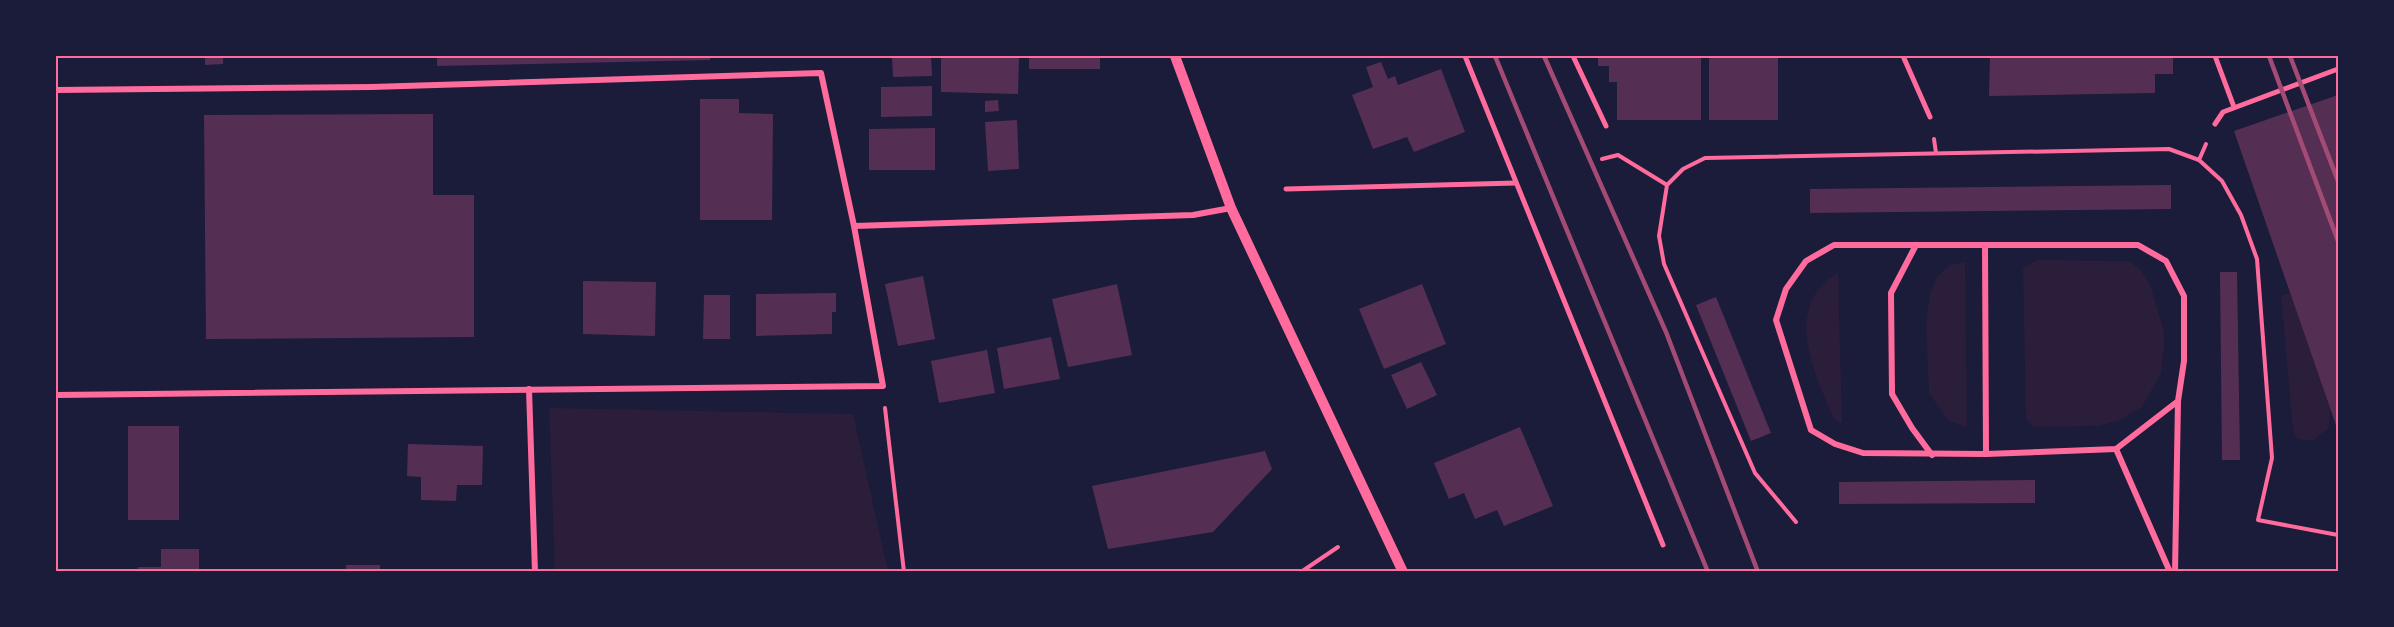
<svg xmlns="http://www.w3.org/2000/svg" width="2394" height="627" font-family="'Libre Baskerville',serif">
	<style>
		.green { fill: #2a1e3b }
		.building { fill: #542f53 }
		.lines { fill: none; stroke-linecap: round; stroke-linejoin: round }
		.path { stroke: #ff6b9d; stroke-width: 4 }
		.pedestrian { stroke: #ff6b9d; stroke-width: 5 }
		.minor { stroke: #ff6b9d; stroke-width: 6 }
		.tertiary { stroke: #ff6b9d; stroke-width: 10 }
		.rail { stroke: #a44b75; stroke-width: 4.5 }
		.neatline { fill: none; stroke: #ff6b9d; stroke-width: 2 }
	</style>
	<rect width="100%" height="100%" fill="#1b1b3a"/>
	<!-- green -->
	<g class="green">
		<path d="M 2036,260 L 2129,261 L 2141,270 L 2151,287 L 2164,332 L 2164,350 L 2161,373 L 2142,407 L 2118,421 L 2097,426 L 2034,427 L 2026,419 L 2023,268 Z"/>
		<path d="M 1965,262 L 1967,428 L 1948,420 L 1929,393 L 1926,323 L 1930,293 L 1937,277 L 1950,265 Z"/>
		<path d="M 1838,273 L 1842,423 L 1834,419 C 1815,374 1781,306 1838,273 Z"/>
		<path d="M 2290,293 L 2330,408 L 2329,428 L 2312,441 L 2297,439 L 2293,430 L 2281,296 Z"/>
		<path d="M 549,408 L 853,414 L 888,571 L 555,571 Z"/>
	</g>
	<!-- building -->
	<g class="building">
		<path d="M 205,56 L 223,56 L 223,64 L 205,65 Z"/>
		<path d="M 437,56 L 710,56 L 710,60 L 437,66 Z"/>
		<path d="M 931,56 L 932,76 L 893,77 L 892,57 Z"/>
		<path d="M 941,56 L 1019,56 L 1018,94 L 941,92 Z"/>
		<rect x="1029" y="56" width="71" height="13"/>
		<path d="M 1598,56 L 1701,56 L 1701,120 L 1617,120 L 1617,82 L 1609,82 L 1609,66 L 1598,66 Z"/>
		<rect x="1709" y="56" width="69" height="64"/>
		<path d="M 1990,56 L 2173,56 L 2173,74 L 2155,74 L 2155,93 L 1989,96 Z"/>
		<path d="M 1381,62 L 1388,79 L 1395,76 L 1398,85 L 1441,69 L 1465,132 L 1414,152 L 1407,137 L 1373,149 L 1352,95 L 1373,87 L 1366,67 Z"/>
		<path d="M 932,86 L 932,116 L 881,117 L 881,87 Z"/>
		<path d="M 2338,95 L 2338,431 L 2234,131 Z"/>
		<path d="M 700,99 L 739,99 L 739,113 L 773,114 L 772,220 L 700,220 Z"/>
		<path d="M 998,100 L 999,111 L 985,112 L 985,101 Z"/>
		<path d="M 433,114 L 433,195 L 474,195 L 474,337 L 206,339 L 204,115 Z"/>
		<path d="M 1017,120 L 1019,169 L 988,171 L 985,122 Z"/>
		<path d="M 935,128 L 935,170 L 869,170 L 869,129 Z"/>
		<path d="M 2171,185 L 2171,209 L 1810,213 L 1810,189 Z"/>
		<path d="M 2220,272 L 2237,272 L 2240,460 L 2222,460 Z"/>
		<path d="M 923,276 L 935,339 L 898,346 L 885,284 Z"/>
		<path d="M 583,281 L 656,282 L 655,336 L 583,334 Z"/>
		<path d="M 1117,284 L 1132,355 L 1068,367 L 1052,299 Z"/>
		<path d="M 1422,284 L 1446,344 L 1384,369 L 1359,309 Z"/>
		<path d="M 836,293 L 836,312 L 832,312 L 832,334 L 756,336 L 756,294 Z"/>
		<path d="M 704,295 L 730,295 L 730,339 L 703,339 Z"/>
		<path d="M 1716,297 L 1771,433 L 1751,441 L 1696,305 Z"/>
		<path d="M 1051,337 L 1060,379 L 1004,389 L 997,348 Z"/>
		<path d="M 987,350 L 995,393 L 939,403 L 931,361 Z"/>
		<path d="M 1421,362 L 1437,395 L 1407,409 L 1391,375 Z"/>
		<rect x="128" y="426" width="51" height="94"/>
		<path d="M 1520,427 L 1553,506 L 1504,526 L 1497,510 L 1475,519 L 1464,493 L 1449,499 L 1434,463 Z"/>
		<path d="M 408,444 L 483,446 L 482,485 L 457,485 L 456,501 L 421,500 L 421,477 L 407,476 Z"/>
		<path d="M 1265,451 L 1272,469 L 1213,532 L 1108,549 L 1092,486 Z"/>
		<path d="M 2035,480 L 2035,503 L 1839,504 L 1839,482 Z"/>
		<path d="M 161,549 L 199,549 L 199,572 L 138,572 L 138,567 L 161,567 Z"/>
		<rect x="346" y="565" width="34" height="7"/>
	</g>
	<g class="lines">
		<!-- path -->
		<g class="path">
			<path d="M 1934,139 L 1936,153"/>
			<path d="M 1602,159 L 1618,155 L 1667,185"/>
			<path d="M 2199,160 L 2206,144"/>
			<path d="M 885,408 L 904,572"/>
			<path d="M 1796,522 L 1755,473 L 1664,264 L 1659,236 L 1667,185 L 1683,169 L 1705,158 L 2169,149 L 2199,160 L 2222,181 L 2241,215 L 2257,259 L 2272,458 L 2258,520 L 2338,535"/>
			<path d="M 1301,572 L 1338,547"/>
		</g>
		<!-- pedestrian -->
		<g class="pedestrian">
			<path d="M 1465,56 L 1663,545"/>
			<path d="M 1573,56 L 1606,126"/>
			<path d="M 1903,56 L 1930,117"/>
			<path d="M 2215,56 L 2234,107"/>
			<path d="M 2215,124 L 2223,112 L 2338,69"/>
			<path d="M 1286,189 L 1516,183"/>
		</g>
		<!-- minor -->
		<g class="minor">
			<path d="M 56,90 L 371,87 L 821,73 L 854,226 L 883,386 L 56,395"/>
			<path d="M 854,226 L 1193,215 L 1231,208"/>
			<path d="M 1916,245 L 1891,293 L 1892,394 L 1912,428 L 1932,455"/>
			<path d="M 1985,245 L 1986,454"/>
			<path d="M 529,389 L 535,572"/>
			<path d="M 2116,449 L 2170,572"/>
			<path d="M 2175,572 L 2178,401 L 2184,361 L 2184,296 L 2166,261 L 2138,245 L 1834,245 L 1806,261 L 1786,289 L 1776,320 L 1811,430 L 1835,444 L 1863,453 L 1986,454 L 2116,449 L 2178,401"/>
		</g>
		<!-- tertiary -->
		<path class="tertiary" d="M 1175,56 L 1231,208 L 1403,572"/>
		<!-- rail -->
		<g class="rail">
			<path d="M 1495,56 L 1708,572"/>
			<path d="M 1544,56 L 1666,332 L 1758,572"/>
			<path d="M 2269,56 L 2338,241"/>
			<path d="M 2290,56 L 2338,181"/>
		</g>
	</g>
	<!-- border -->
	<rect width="2394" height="627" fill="none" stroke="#1b1b3a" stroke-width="114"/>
	<rect x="57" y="57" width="2280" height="513" class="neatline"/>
</svg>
